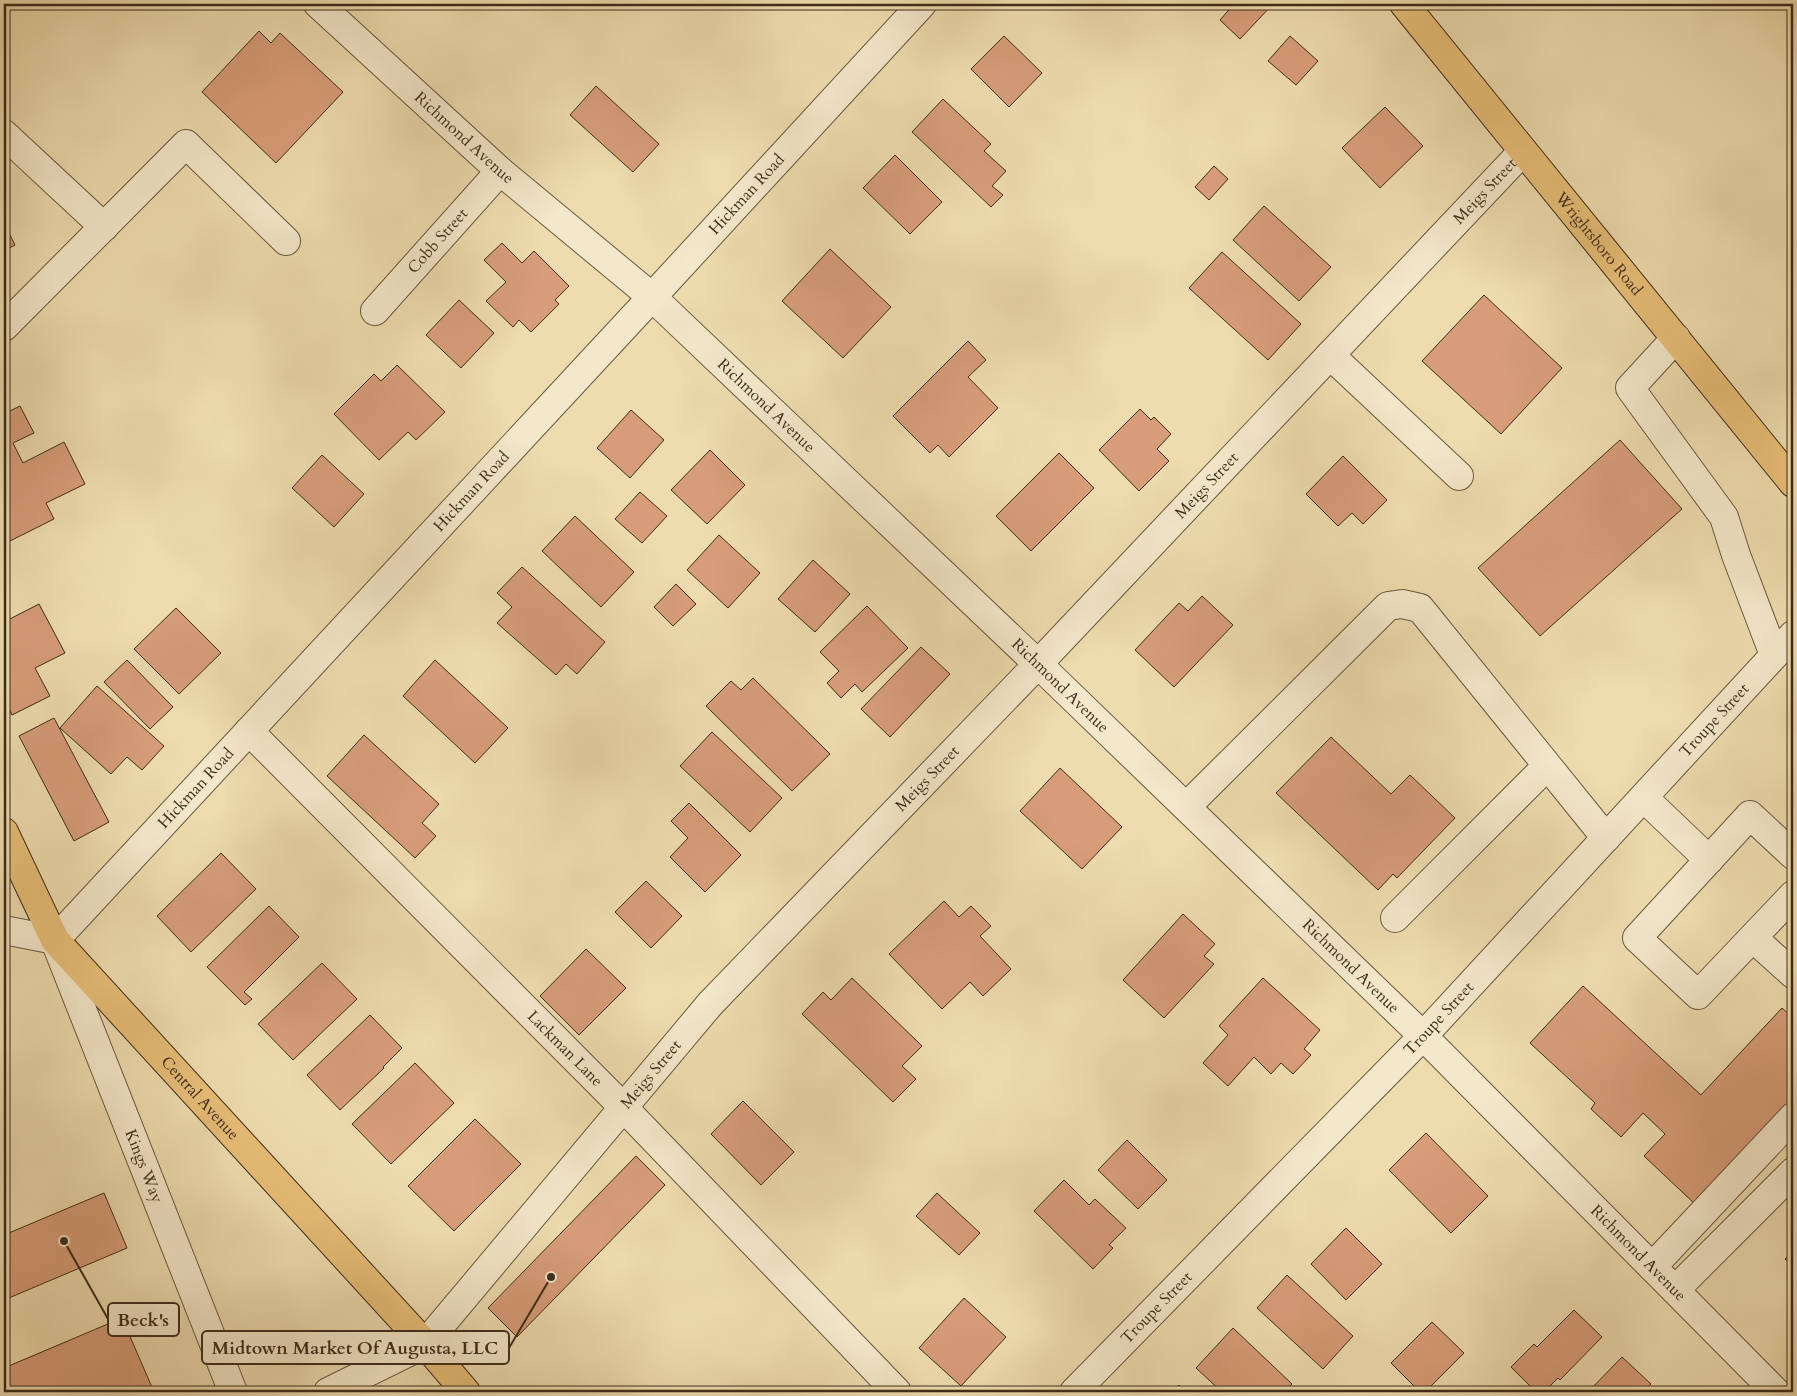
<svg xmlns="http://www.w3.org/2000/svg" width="1797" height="1396" font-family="Cardo,serif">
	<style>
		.building { fill: #d79d79; stroke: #3d2c1b }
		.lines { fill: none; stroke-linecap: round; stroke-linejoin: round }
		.minor-casing { stroke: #695840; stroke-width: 30 }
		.major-casing { stroke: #3d2c1b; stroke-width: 30 }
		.minor { stroke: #f4e8ca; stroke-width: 28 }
		.major { stroke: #e7be77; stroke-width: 28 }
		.labels { text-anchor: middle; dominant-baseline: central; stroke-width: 5; stroke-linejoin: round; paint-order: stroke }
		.street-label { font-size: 16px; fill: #3d2c1b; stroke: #f4e8ca }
		.leader { fill: none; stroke: #3d2c1b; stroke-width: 2 }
		.callout-dot { fill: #3d2c1b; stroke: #f4e8ca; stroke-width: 2 }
		.callout { fill: #f4e8ca; stroke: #3d2c1b; stroke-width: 2 }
		.callout-label { font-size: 18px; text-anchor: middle; font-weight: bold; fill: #3d2c1b }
	</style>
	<rect width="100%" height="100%" fill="#eedcae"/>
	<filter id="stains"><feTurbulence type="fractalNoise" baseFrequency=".004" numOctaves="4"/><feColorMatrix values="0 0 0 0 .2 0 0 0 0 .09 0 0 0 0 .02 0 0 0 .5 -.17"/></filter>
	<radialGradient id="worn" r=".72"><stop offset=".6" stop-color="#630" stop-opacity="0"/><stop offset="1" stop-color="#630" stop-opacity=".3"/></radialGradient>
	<!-- building -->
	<g class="building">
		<path d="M 1234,4 L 1273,4 L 1240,39 L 1220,20 Z"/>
		<path d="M 259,31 L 271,43 L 280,33 L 343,92 L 276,163 L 202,92 Z"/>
		<path d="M 1004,36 L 1042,73 L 1009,107 L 971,69 Z"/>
		<path d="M 1290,36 L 1318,61 L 1296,85 L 1268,61 Z"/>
		<path d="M 596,86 L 659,144 L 633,172 L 570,115 Z"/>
		<path d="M 943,99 L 991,144 L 984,151 L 1006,171 L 992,186 L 1003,195 L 991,207 L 912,132 Z"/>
		<path d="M 1385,107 L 1423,146 L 1380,188 L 1342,148 Z"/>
		<path d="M 895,155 L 942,202 L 910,234 L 863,188 Z"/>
		<path d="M 1214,166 L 1228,179 L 1209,200 L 1195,187 Z"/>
		<path d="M 1264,206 L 1331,267 L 1299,301 L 1233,240 Z"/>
		<path d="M 4,223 L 15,245 L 4,251 Z"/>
		<path d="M 502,243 L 522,263 L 534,251 L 569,286 L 555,300 L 559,304 L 531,332 L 519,320 L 513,327 L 486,301 L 506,282 L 484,260 Z"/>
		<path d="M 830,249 L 891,307 L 843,358 L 782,301 Z"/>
		<path d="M 1222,252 L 1301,324 L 1268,360 L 1189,288 Z"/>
		<path d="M 1484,295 L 1562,368 L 1501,434 L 1422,361 Z"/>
		<path d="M 459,300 L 494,333 L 461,368 L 426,335 Z"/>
		<path d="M 968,341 L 986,360 L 968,377 L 998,408 L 949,457 L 938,445 L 930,453 L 893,416 Z"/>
		<path d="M 397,365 L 445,412 L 416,440 L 408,432 L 379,460 L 334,414 L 374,374 L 381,381 Z"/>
		<path d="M 20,406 L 34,433 L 13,443 L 23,463 L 64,442 L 85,484 L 46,503 L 54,519 L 4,544 L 4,414 Z"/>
		<path d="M 1140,409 L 1151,420 L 1154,417 L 1171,434 L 1157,449 L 1169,461 L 1139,491 L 1099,450 Z"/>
		<path d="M 631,410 L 664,440 L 630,478 L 597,448 Z"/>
		<path d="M 1620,440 L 1682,509 L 1540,636 L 1478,568 Z"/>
		<path d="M 710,450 L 745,485 L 707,524 L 671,490 Z"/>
		<path d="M 1059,453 L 1094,488 L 1031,551 L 996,516 Z"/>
		<path d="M 322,455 L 364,494 L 334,527 L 292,488 Z"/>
		<path d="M 1343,456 L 1387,500 L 1363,524 L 1352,513 L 1338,526 L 1306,494 Z"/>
		<path d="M 640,492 L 667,516 L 642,543 L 615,519 Z"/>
		<path d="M 575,516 L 634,572 L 601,607 L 542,551 Z"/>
		<path d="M 719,535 L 760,573 L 728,608 L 687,570 Z"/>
		<path d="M 813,560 L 850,594 L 815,632 L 778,599 Z"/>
		<path d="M 522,567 L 605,642 L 577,674 L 566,664 L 556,675 L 497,623 L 512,607 L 497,593 Z"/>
		<path d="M 676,584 L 696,604 L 673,626 L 654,607 Z"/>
		<path d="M 1202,596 L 1233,625 L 1174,687 L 1135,650 L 1179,603 L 1188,611 Z"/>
		<path d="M 39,604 L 65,653 L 35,668 L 50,696 L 12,715 L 4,699 L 4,622 Z"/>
		<path d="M 867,606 L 908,648 L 862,692 L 855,684 L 841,698 L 827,683 L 839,671 L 820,652 Z"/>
		<path d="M 176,608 L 221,653 L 179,694 L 134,649 Z"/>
		<path d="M 921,647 L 950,674 L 890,737 L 861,709 Z"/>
		<path d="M 127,660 L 173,707 L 150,729 L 104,682 Z"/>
		<path d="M 435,660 L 508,728 L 475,763 L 403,696 Z"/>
		<path d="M 753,678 L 830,754 L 792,791 L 706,706 L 731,681 L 741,690 Z"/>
		<path d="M 97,686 L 164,746 L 142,770 L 127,757 L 111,774 L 60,728 Z"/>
		<path d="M 54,718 L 109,822 L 74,841 L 19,736 Z"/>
		<path d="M 712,732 L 782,798 L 750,832 L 680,766 Z"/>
		<path d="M 364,735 L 439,804 L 422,823 L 436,836 L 415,858 L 327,776 Z"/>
		<path d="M 1331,737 L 1391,794 L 1410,775 L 1455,818 L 1397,878 L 1393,874 L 1378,890 L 1276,793 Z"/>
		<path d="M 1060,768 L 1122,827 L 1082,869 L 1020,811 Z"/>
		<path d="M 689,803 L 741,855 L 705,892 L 670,857 L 688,838 L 671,821 Z"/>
		<path d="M 221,853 L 256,889 L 191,952 L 157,916 Z"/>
		<path d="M 646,881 L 682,916 L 651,948 L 615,912 Z"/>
		<path d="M 944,901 L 959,917 L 971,906 L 991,926 L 980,936 L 1011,969 L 983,996 L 970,982 L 942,1009 L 889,954 Z"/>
		<path d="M 269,906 L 299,937 L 244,992 L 252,999 L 245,1005 L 207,967 Z"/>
		<path d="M 1183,914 L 1215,944 L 1204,956 L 1214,964 L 1164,1018 L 1123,980 Z"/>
		<path d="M 586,949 L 626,988 L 579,1035 L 540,996 Z"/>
		<path d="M 322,963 L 357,999 L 293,1060 L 258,1024 Z"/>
		<path d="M 852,978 L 922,1046 L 902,1066 L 916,1079 L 893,1102 L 802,1014 L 823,992 L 831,1000 Z"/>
		<path d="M 1263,978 L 1320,1030 L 1304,1049 L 1311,1055 L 1293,1074 L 1281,1063 L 1271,1074 L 1254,1057 L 1228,1086 L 1203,1063 L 1228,1035 L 1219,1026 Z"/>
		<path d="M 1583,986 L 1701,1095 L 1782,1008 L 1793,1018 L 1793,1102 L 1697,1206 L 1644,1156 L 1665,1134 L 1643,1113 L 1621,1137 L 1591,1109 L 1595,1103 L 1530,1043 Z"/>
		<path d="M 370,1015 L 402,1048 L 383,1067 L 384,1068 L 340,1110 L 307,1075 Z"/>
		<path d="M 415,1063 L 454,1103 L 391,1164 L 352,1124 Z"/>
		<path d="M 743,1101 L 794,1152 L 761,1185 L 711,1134 Z"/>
		<path d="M 475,1119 L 521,1164 L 454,1231 L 408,1186 Z"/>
		<path d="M 1426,1133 L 1488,1196 L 1451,1233 L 1389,1170 Z"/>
		<path d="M 1127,1140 L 1167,1180 L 1138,1209 L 1098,1170 Z"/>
		<path d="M 636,1156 L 665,1185 L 517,1337 L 488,1308 Z"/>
		<path d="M 1064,1180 L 1089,1205 L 1095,1199 L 1126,1228 L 1109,1245 L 1113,1248 L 1093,1269 L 1034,1211 Z"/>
		<path d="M 104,1193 L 127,1248 L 4,1300 L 4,1235 Z"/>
		<path d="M 937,1193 L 980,1233 L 959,1255 L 916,1216 Z"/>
		<path d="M 1346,1228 L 1382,1264 L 1346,1300 L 1311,1264 Z"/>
		<path d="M 1793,1251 L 1793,1266 L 1785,1259 Z"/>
		<path d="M 1287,1275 L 1353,1336 L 1323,1369 L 1257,1308 Z"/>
		<path d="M 964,1298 L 1006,1337 L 961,1386 L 919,1348 Z"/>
		<path d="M 1574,1310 L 1602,1337 L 1560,1380 L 1558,1378 L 1544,1392 L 1536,1392 L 1511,1367 L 1534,1344 L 1537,1347 Z"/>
		<path d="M 122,1318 L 154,1392 L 4,1392 L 4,1368 Z"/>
		<path d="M 1432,1322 L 1464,1353 L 1425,1392 L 1420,1392 L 1391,1363 Z"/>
		<path d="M 1233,1328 L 1292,1384 L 1284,1392 L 1222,1392 L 1196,1368 Z"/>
		<path d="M 1622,1357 L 1651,1384 L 1643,1392 L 1588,1392 Z"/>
		<path d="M 1179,1385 L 1186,1392 L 1172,1392 Z"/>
	</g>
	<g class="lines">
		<defs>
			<g id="minor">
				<path id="s1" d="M 318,4 L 500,171 L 652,297 L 1038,664 L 1423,1036 L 1776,1392"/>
				<path d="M 4,134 L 104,227"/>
				<path id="s2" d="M 375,311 L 500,171"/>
				<path d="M 4,327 L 186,144 L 286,241"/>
				<path d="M 1676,338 L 1630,388 L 1724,517 L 1736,555 L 1774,655"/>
				<path d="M 1330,355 L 1459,476"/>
				<path id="s3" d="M 249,731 L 623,1107 L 897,1392"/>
				<path d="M 1644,798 L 1709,860"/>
				<path d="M 1186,807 L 1388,606 L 1402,604 L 1420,608 L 1606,838"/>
				<path d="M 1793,855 L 1750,815 L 1637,938 L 1698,995 L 1793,895"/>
				<path d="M 1395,918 L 1547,766"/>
				<path id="s4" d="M 4,930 L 55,940 L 652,297 L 922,4"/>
				<path d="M 1753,938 L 1793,974"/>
				<path id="s5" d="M 55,941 L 233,1392"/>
				<path d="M 1652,1267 L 1793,1117"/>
				<path d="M 1675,1290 L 1793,1172"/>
				<path id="s6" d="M 328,1392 L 425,1344 L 710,1004 L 1038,664 L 1523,151"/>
				<path id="s7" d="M 1074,1392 L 1423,1036 L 1793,635"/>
			</g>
			<g id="major">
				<path id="s8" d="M 1404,4 L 1793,483"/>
				<path id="s9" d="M 4,832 L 55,940 L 425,1344 L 466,1392"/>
			</g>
		</defs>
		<!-- minor casing -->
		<use href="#minor" class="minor-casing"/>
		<!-- major casing -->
		<use href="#major" class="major-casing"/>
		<!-- minor -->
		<use href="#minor" class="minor"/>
		<!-- major -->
		<use href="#major" class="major"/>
	</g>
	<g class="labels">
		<!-- street labels -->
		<g class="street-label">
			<text stroke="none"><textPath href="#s1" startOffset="198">Richmond Avenue</textPath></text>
			<text stroke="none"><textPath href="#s6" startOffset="1675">Meigs Street</textPath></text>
			<text stroke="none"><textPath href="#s4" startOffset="1069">Hickman Road</textPath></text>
			<text stroke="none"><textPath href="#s2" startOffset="94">Cobb Street</textPath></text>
			<text stroke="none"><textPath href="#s8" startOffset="309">Wrightsboro Road</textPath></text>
			<text stroke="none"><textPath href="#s1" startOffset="602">Richmond Avenue</textPath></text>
			<text stroke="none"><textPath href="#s6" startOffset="1270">Meigs Street</textPath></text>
			<text stroke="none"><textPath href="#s4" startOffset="664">Hickman Road</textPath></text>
			<text stroke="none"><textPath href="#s1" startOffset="1008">Richmond Avenue</textPath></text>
			<text stroke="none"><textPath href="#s7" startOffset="928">Troupe Street</textPath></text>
			<text stroke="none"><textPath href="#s6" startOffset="865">Meigs Street</textPath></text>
			<text stroke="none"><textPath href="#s4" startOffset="259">Hickman Road</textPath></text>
			<text stroke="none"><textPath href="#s1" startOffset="1412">Richmond Avenue</textPath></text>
			<text stroke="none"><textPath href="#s7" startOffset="522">Troupe Street</textPath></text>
			<text stroke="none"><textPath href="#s3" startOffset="448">Lackman Lane</textPath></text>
			<text stroke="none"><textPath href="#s6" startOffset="460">Meigs Street</textPath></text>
			<text stroke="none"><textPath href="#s9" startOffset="334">Central Avenue</textPath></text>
			<text stroke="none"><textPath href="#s5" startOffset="242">Kings Way</textPath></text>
			<text stroke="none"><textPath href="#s1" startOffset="1818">Richmond Avenue</textPath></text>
			<text stroke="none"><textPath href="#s7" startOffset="118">Troupe Street</textPath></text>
		</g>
	</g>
	<!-- callouts -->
	<path class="leader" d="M64 1241L108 1319M551 1277L509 1348"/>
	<g class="callout-dot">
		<circle cx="64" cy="1241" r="5"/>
		<circle cx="551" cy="1277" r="5"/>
	</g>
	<g class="callout">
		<rect x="108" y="1303" width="71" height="33" rx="5"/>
		<rect x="202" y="1331" width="307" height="33" rx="5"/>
	</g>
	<g class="callout-label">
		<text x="143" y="1326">Beck's</text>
		<text x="355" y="1354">Midtown Market Of Augusta, LLC</text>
	</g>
	<!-- margin -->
	<rect width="1797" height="1396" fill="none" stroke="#eedcae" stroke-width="20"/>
	<rect x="5" y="5" width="1787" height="1386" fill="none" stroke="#3d2c1b" stroke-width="2.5"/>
	<rect x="10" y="10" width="1777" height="1376" fill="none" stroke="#3d2c1b"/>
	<rect width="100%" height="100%" filter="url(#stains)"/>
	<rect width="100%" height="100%" fill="url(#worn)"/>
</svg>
